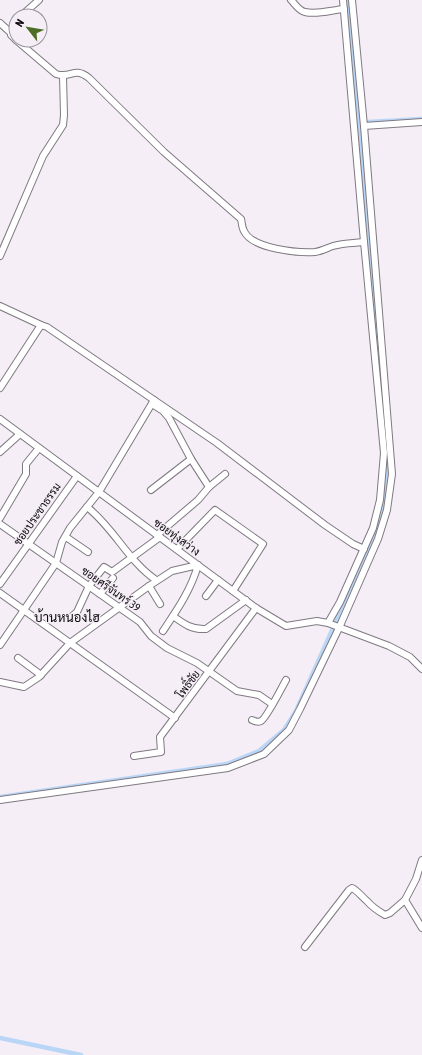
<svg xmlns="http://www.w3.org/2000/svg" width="422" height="1055" font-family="'Asap Condensed',Sarabun,sans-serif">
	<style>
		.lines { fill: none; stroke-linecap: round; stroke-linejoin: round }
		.canal { stroke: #bad6f6; stroke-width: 4.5 }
		.minor-casing { stroke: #7f7981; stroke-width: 8 }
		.minor { stroke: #fff; stroke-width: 6 }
		.labels { text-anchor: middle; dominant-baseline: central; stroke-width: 3; stroke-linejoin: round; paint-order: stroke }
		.street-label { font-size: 11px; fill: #0d0b0e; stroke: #f5eef7 }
		.quarter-label { font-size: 13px; fill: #0d0b0e; stroke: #f5eef7 }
	</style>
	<rect width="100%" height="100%" fill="#f5eef7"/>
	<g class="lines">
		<!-- canal -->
		<g class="canal">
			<path d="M 348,0 L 385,429"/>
			<path d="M 368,122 L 422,119"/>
			<path d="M 0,797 L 227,764 L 259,751 L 284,730 L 296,711 L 373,539 L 382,510 L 388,474 L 386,450"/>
			<path d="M 0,1038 L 81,1055"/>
		</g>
		<defs>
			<g id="minor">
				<path d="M 291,0 C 295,4 299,11 305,12 C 317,15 332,10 344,9"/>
				<path d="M 21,16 L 39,0"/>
				<path d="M 0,23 L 11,33"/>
				<path d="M 16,23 L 12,29 L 11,35 L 16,40"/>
				<path d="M 16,40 L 56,74 C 72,79 73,66 89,78 L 164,152 L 241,219 C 242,223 242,228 244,231 C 252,249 298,253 315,252 C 322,251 327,248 333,246 C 342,243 354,243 364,242"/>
				<path d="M 364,126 L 422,122"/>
				<path d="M 0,256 L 43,156 L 63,125 L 64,115 L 63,76"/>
				<path d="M 0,306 L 41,325"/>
				<path d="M 0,388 L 41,325 L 47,327 L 217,443 L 325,525 L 353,544 L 364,549"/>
				<path d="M 152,404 L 163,411 L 169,418 L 191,459 L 209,487"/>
				<path d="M 0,419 L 218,580 L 256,608 L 286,626 L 317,621 L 328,623 L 389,646 L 410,657 L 422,669"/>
				<path d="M 0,452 L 20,434"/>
				<path d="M 151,490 L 191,459"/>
				<path d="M 87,507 C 114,528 128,561 156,580"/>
				<path d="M 0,518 L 26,474 L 26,464 L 39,448"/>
				<path d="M 0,524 L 140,622 L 151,636 L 167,648 L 197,663 L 237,691 L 259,695 L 272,704"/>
				<path d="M 157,535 L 198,500 L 209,487 L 225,474"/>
				<path d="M 66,537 L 88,552"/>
				<path d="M 177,549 L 215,510 L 263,544 L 233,591"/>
				<path d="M 0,584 L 77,476"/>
				<path d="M 149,586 L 160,604"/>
				<path d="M 0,593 L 175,718"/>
				<path d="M 100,594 L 113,578"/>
				<path d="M 206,596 L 218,580"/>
				<path d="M 173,616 C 184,624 192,630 206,629 L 246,600"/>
				<path d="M 70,618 L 77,612 L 89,586 L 104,567 L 112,572 L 160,537"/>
				<path d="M 328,623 L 340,602 L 373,528 L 380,500 L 384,453 L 364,242 L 343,0"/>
				<path d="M 0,645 L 56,563 L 62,542 L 70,528 L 99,492 L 154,400"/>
				<path d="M 18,658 L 41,675"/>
				<path d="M 0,682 L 24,687 L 39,677 L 70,643 L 149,586 L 172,571 L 198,565 C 191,590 177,610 163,631"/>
				<path d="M 252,720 C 255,721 258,723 261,721 C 266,719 282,687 286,680"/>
				<path d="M 134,756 L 161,752 L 160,737 L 256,608"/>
				<path d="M 0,800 L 228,768 L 264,754 L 289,730 L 300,709 L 339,628 L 378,539 L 387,510 L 392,474 L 364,126 L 352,0"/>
				<path d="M 422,860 L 416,879 L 405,900 L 422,928"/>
				<path d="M 305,947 L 349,890 L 352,888 C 358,891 362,897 367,901 C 372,907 378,911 385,915 L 390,913 L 405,900"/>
			</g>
		</defs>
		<!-- minor casing -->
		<use href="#minor" class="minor-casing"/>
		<!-- minor -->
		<use href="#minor" class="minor"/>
	</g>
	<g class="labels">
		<!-- street labels -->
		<g class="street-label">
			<text transform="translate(37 514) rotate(-55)">ซอยประชาธรรม</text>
			<text transform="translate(177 537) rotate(36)">ซอยทุ่งสว่าง</text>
			<text transform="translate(111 589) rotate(35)">ซอยศรีจันทร์ 39</text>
			<text transform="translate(188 684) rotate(-54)">โพธิ์ชัย</text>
		</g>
		<!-- quarter labels -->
		<g class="quarter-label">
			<text x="67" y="617">บ้านหนองไฮ</text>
		</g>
	</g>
	<!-- north arrow -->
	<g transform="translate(28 28) rotate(301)"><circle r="19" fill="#f5eef7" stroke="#98939a"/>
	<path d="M0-3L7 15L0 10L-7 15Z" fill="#4c6d25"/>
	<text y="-6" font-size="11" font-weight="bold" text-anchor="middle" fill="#0d0b0e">N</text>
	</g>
</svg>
